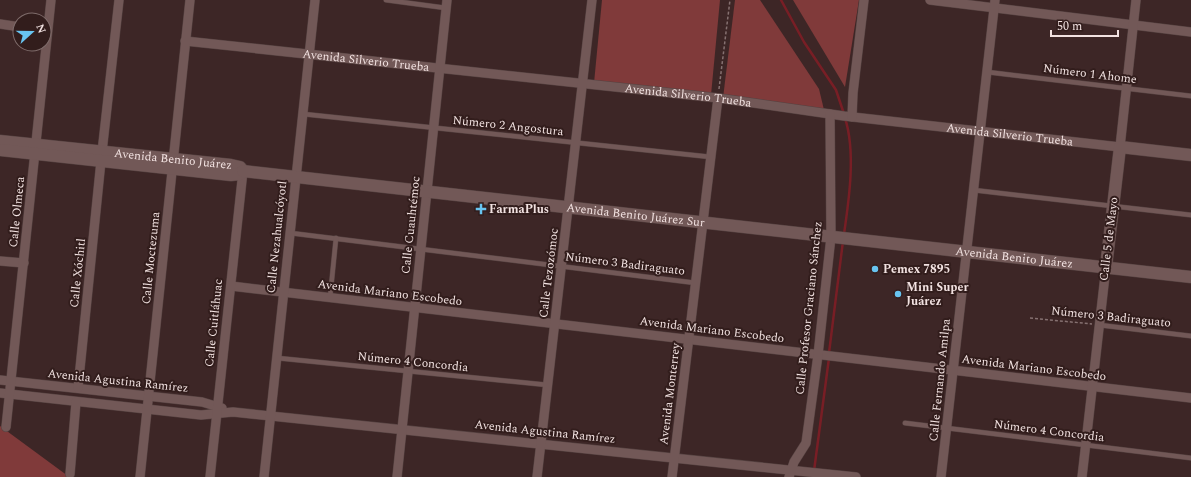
<svg xmlns="http://www.w3.org/2000/svg" width="1191" height="477" font-family="Spectral,serif">
	<style>
		.green { fill: #803a3a }
		.lines { fill: none; stroke-linecap: round; stroke-linejoin: round }
		.stream { stroke: #781e25; stroke-width: 2.5 }
		.lane-casing { stroke: #554241; stroke-width: 5.5 }
		.street-casing { stroke: #554241; stroke-width: 10 }
		.secondary-casing { stroke: #554241; stroke-width: 13 }
		.path { stroke: #867171; stroke-width: 1.5; stroke-dasharray: 3 2; stroke-linecap: butt }
		.lane { stroke: #725857; stroke-width: 4.5 }
		.street { stroke: #725857; stroke-width: 9 }
		.secondary { stroke: #725857; stroke-width: 12 }
		.poi-dot { fill: #68c4f0; stroke: #321d1c; stroke-width: 1.5 }
		.labels { text-anchor: middle; dominant-baseline: central; stroke-width: 4; stroke-linejoin: round; paint-order: stroke }
		.street-label { font-size: 12px; fill: #f2e2e1; stroke: #321d1c }
		.poi-label { font-size: 12px; font-weight: bold; fill: #f2e2e1; stroke: #321d1c; text-anchor: start }
	</style>
	<rect width="100%" height="100%" fill="#3d2626"/>
	<!-- green -->
	<g class="green">
		<path d="M 602,0 L 720,0 L 711,95 L 594,83 Z"/>
		<path d="M 735,0 L 760,0 L 819,89 L 825,114 L 723,98 Z"/>
		<path d="M 793,0 L 859,0 L 845,87 Z"/>
		<path d="M 0,426 L 68,476 L 69,477 L 0,477 Z"/>
	</g>
	<g class="lines">
		<!-- stream -->
		<g class="stream">
			<path d="M 781,0 L 804,42 L 836,90 L 844,114"/>
			<path d="M 844,234 C 849,200 856,152 845,118"/>
			<path d="M 829,353 L 843,241"/>
			<path d="M 814,471 L 829,358"/>
		</g>
		<defs>
			<g id="lane">
				<path d="M 386,0 L 446,8"/>
				<path d="M 987,72 L 1191,96"/>
				<path d="M 303,114 L 711,157"/>
				<path d="M 973,190 L 1191,215"/>
				<path d="M 290,233 L 696,283"/>
				<path d="M 330,298 L 336,238"/>
				<path d="M 1099,325 L 1191,336"/>
				<path d="M 277,358 L 548,385"/>
				<path d="M 905,423 L 1191,458"/>
			</g>
			<g id="street">
				<path d="M 930,0 L 1191,32"/>
				<path d="M 0,24 L 20,27"/>
				<path id="s1" d="M 185,41 L 718,98 L 844,116 L 1120,147 L 1136,0"/>
				<path d="M 852,117 L 853,93 L 864,0"/>
				<path d="M 102,152 L 119,0"/>
				<path d="M 0,261 L 24,263"/>
				<path d="M 231,286 L 1191,398"/>
				<path d="M 0,380 L 202,402 L 222,408"/>
				<path d="M 78,388 L 101,161"/>
				<path d="M 0,393 L 201,415 L 233,412 L 856,477"/>
				<path d="M 6,427 L 51,0"/>
				<path d="M 70,474 L 76,402"/>
				<path d="M 140,477 L 190,0"/>
				<path d="M 210,477 L 243,171"/>
				<path d="M 264,477 L 315,0"/>
				<path d="M 397,477 L 447,0"/>
				<path d="M 537,477 L 592,0"/>
				<path d="M 672,477 L 718,98"/>
				<path d="M 789,477 L 794,462 L 806,443 L 818,355 L 831,237 L 830,114"/>
				<path d="M 941,477 L 995,0"/>
				<path d="M 1082,477 L 1106,267"/>
			</g>
			<g id="secondary">
				<path id="s2" d="M 0,141 L 231,165 L 240,167 L 243,171"/>
				<path d="M 0,150 L 231,175 L 240,174 L 243,171"/>
				<path id="s3" d="M 243,171 L 1191,277"/>
				<path d="M 1106,267 L 1120,147 L 1191,155"/>
			</g>
		</defs>
		<!-- lane casing -->
		<use href="#lane" class="lane-casing"/>
		<!-- street casing -->
		<use href="#street" class="street-casing"/>
		<!-- secondary casing -->
		<use href="#secondary" class="secondary-casing"/>
		<!-- path -->
		<g class="path">
			<path d="M 719,89 L 730,0"/>
			<path d="M 1030,318 L 1092,324"/>
		</g>
		<!-- lane -->
		<use href="#lane" class="lane"/>
		<!-- street -->
		<use href="#street" class="street"/>
		<!-- secondary -->
		<use href="#secondary" class="secondary"/>
	</g>
	<!-- markers -->
	<g class="poi-dot">
		<path d="M479 203h4v4h4v4h-4v4h-4v-4h-4v-4h4z"/>
		<circle cx="875" cy="269" r="4"/>
		<circle cx="898" cy="294" r="4"/>
	</g>
	<g class="labels">
		<!-- street labels -->
		<g class="street-label">
			<text stroke="none"><textPath href="#s1" startOffset="182">Avenida Silverio Trueba</textPath></text>
			<text transform="translate(1090 74) rotate(7)">Número 1 Ahome</text>
			<text stroke="none"><textPath href="#s1" startOffset="506">Avenida Silverio Trueba</textPath></text>
			<text transform="translate(508 126) rotate(6)">Número 2 Angostura</text>
			<text stroke="none"><textPath href="#s1" startOffset="830">Avenida Silverio Trueba</textPath></text>
			<text stroke="none"><textPath href="#s2" startOffset="174">Avenida Benito Juárez</textPath></text>
			<text transform="translate(17 212) rotate(-84)">Calle Olmeca</text>
			<text stroke="none"><textPath href="#s3" startOffset="395">Avenida Benito Juárez Sur</textPath></text>
			<text transform="translate(411 225) rotate(-84)">Calle Cuauhtémoc</text>
			<text transform="translate(277 237) rotate(-84)">Calle Nezahualcóyotl</text>
			<text transform="translate(1109 239) rotate(-83)">Calle 5 de Mayo</text>
			<text stroke="none"><textPath href="#s3" startOffset="776">Avenida Benito Juárez</textPath></text>
			<text transform="translate(151 258) rotate(-84)">Calle Moctezuma</text>
			<text transform="translate(625 264) rotate(7)">Número 3 Badiraguato</text>
			<text transform="translate(78 273) rotate(-84)">Calle Xóchitl</text>
			<text transform="translate(549 273) rotate(-83)">Calle Tezozómoc</text>
			<text transform="translate(390 293) rotate(7)">Avenida Mariano Escobedo</text>
			<text transform="translate(809 308) rotate(-84)">Calle Profesor Graciano Sánchez</text>
			<text transform="translate(1111 317) rotate(6)">Número 3 Badiraguato</text>
			<text transform="translate(214 323) rotate(-84)">Calle Cuitláhuac</text>
			<text transform="translate(712 330) rotate(7)">Avenida Mariano Escobedo</text>
			<text transform="translate(413 362) rotate(6)">Número 4 Concordia</text>
			<text transform="translate(1034 368) rotate(7)">Avenida Mariano Escobedo</text>
			<text transform="translate(940 380) rotate(-84)">Calle Fernando Amilpa</text>
			<text transform="translate(118 381) rotate(6)">Avenida Agustina Ramírez</text>
			<text transform="translate(670 394) rotate(-83)">Avenida Monterrey</text>
			<text transform="translate(1049 431) rotate(7)">Número 4 Concordia</text>
			<text transform="translate(545 432) rotate(6)">Avenida Agustina Ramírez</text>
		</g>
		<!-- poi labels -->
		<g class="poi-label">
			<text x="489" y="209">FarmaPlus</text>
			<text x="883" y="269">Pemex 7895</text>
			<text x="906" y="287">Mini Super<tspan x="906" dy="14">Juárez</tspan></text>
		</g>
	</g>
	<!-- north arrow -->
	<g transform="translate(32 32) rotate(69)"><circle r="19" fill="#321d1c" stroke="#7f6c6b"/>
	<path d="M0-3L7 15L0 10L-7 15Z" fill="#68c4f0"/>
	<text y="-6" font-size="11" font-weight="bold" text-anchor="middle" fill="#f2e2e1">N</text>
	</g>
	<!-- scale -->
	<path d="M1051 30v6h67v-6" fill="none" stroke="#f2e2e1" stroke-width="2"/>
	<text x="1057" y="30" font-size="12" fill="#f2e2e1" stroke="#321d1c" stroke-width="3" paint-order="stroke">50 m</text>
</svg>
